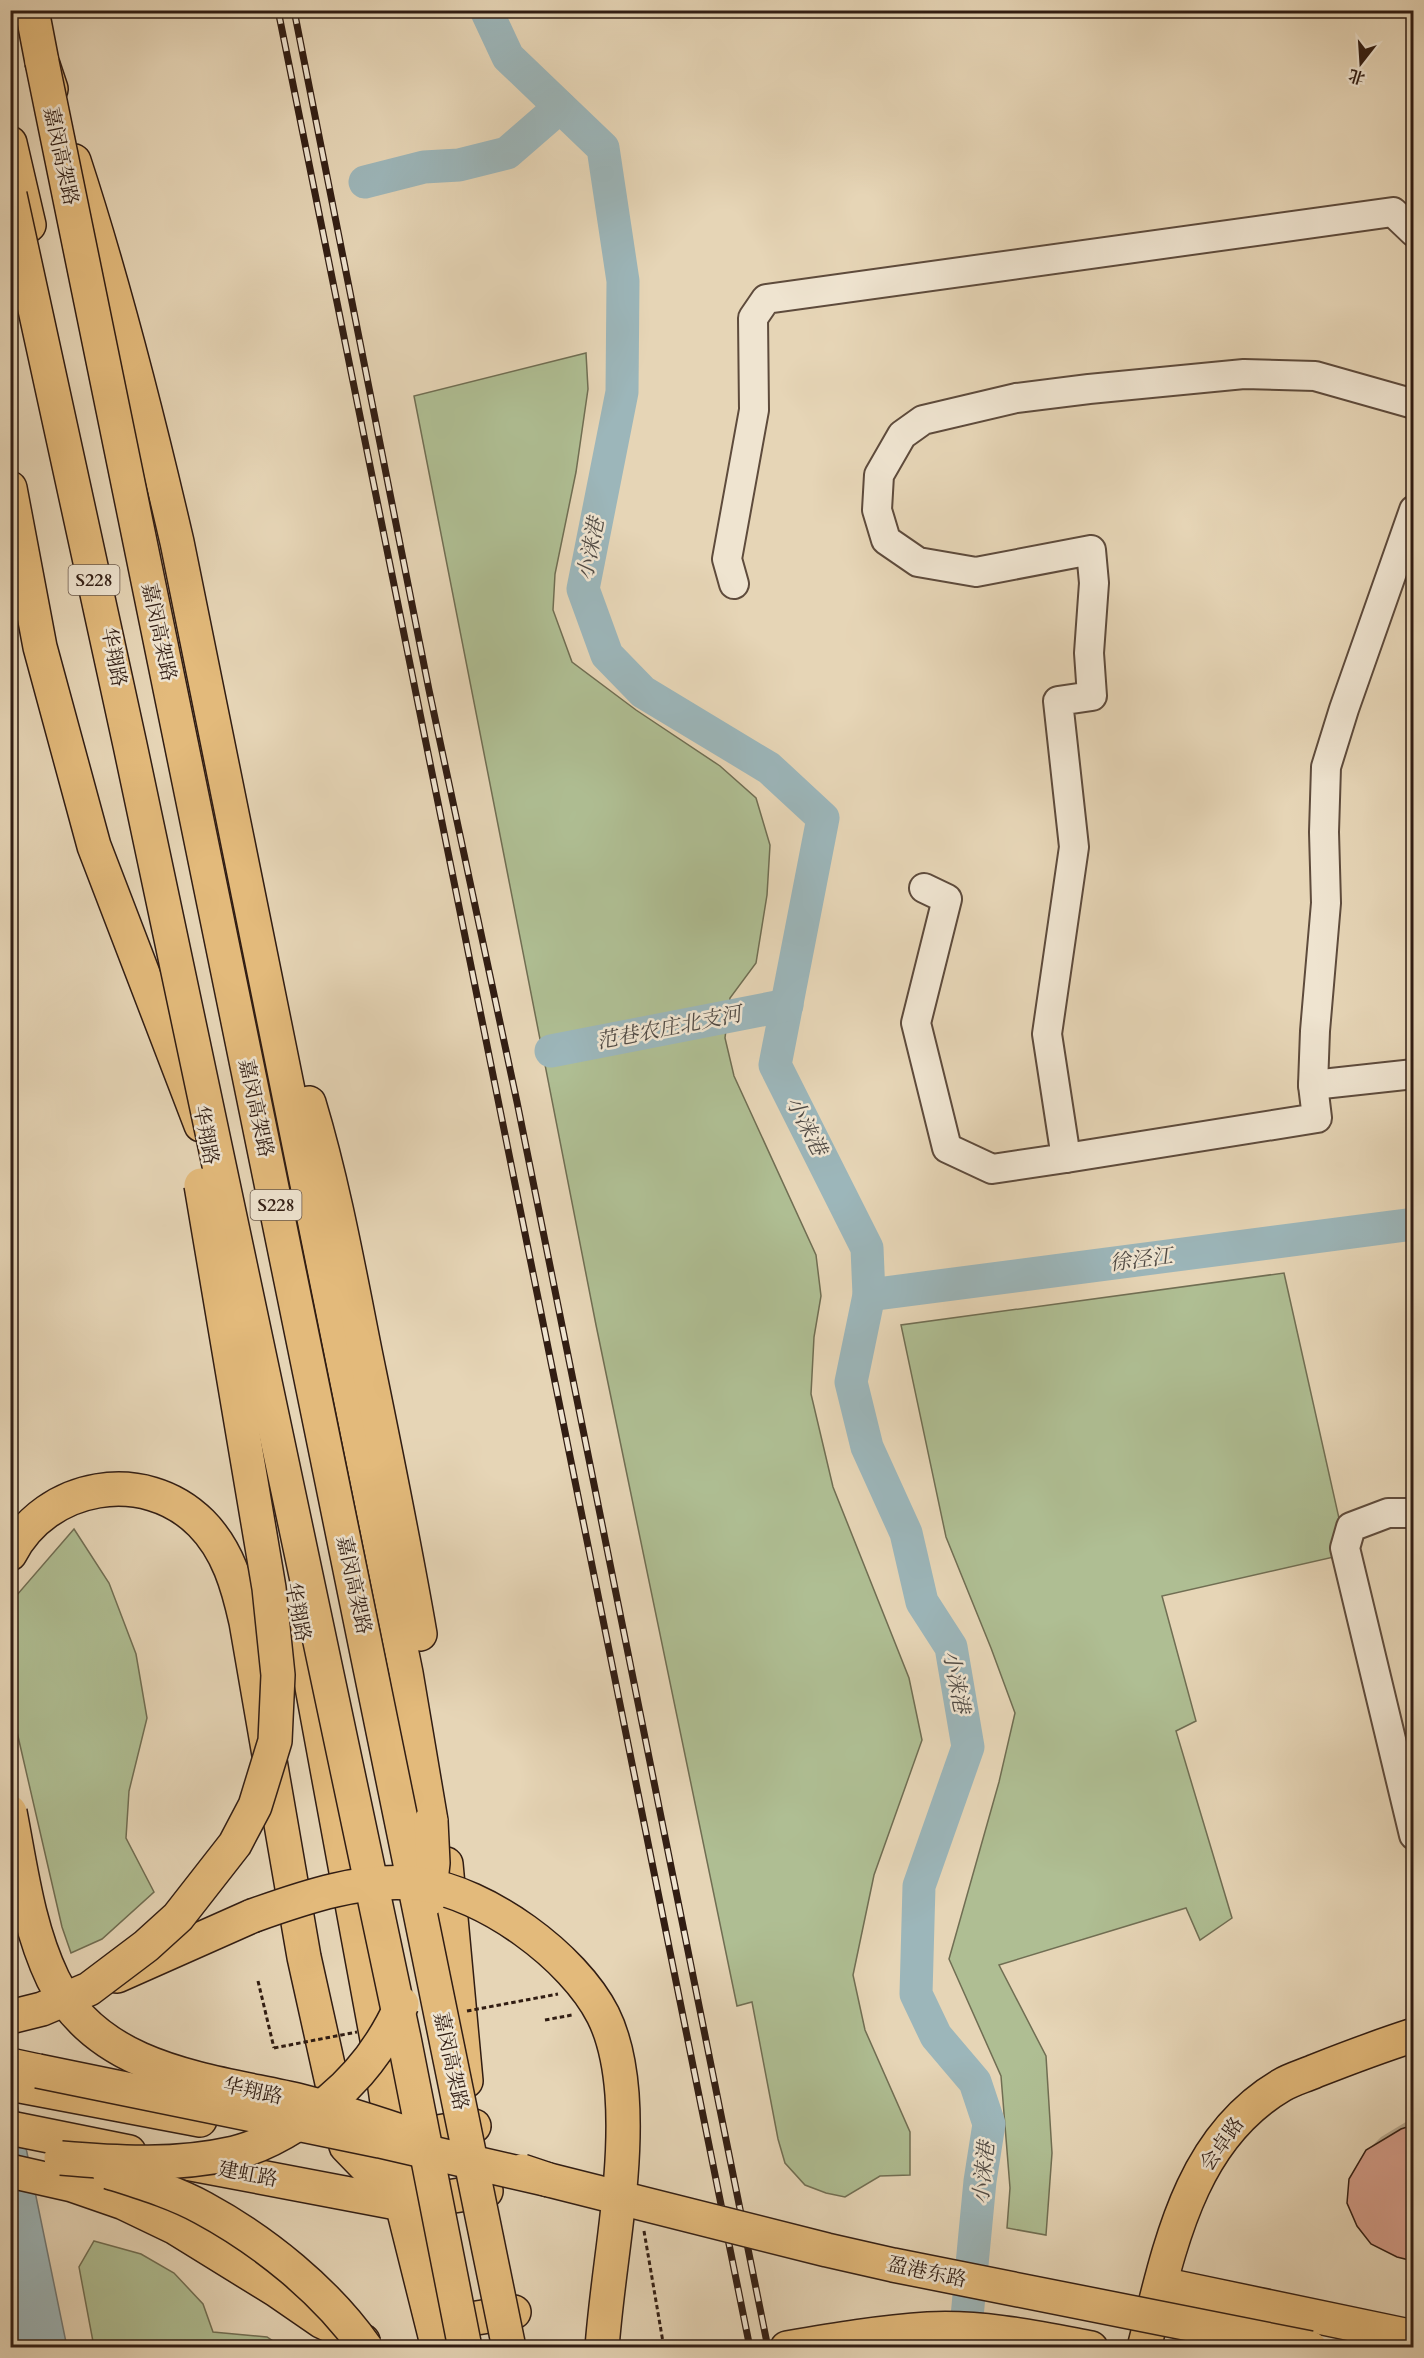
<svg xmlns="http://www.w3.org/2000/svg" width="1424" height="2358" font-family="Cardo,'Noto Serif SC',serif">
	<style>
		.green { fill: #afbe93; stroke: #706e53; stroke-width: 1.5 }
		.water { fill: #9cb6ba; stroke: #717977; stroke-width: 1.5 }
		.shadow { fill: #0003 }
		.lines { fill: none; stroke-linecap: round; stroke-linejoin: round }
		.river { stroke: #9cb6ba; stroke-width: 33 }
		.building { fill: #d59e8b; stroke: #311d13; stroke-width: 1.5 }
		.minor-casing { stroke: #5e4b3c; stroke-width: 32 }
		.major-casing { stroke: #311d13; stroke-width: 36 }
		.highway-casing { stroke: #311d13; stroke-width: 36 }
		.path { stroke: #311d13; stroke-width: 3; stroke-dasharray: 4.5 3; stroke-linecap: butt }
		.minor { stroke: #efe4d0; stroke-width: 28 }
		.major { stroke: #e3ba7b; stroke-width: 33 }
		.highway { stroke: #e3ba7b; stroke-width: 33 }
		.rail-casing { stroke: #311d13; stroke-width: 7 }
		.rail { stroke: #efe4d0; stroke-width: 4.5; stroke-dasharray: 14; stroke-linecap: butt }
		.major-bridge-casing { stroke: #311d13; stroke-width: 36; stroke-linecap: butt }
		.highway-bridge-casing { stroke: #311d13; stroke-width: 36; stroke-linecap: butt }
		.path-bridge { stroke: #311d13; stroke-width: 3; stroke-dasharray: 4.5 3; stroke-linecap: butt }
		.major-bridge { stroke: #e3ba7b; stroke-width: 33 }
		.highway-bridge { stroke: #e3ba7b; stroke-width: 33 }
		.labels { text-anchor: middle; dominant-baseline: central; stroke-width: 5; stroke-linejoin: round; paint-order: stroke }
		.shield { fill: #efe4d0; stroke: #6a594c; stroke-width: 1.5 }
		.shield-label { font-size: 18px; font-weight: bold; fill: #311d13 }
		.street-label { font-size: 20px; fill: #311d13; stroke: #efe4d0 }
		.water-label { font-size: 21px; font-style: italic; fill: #514b45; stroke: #efe4d0 }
	</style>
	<rect width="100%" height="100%" fill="#e6d5b6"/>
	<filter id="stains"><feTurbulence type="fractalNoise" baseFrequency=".00333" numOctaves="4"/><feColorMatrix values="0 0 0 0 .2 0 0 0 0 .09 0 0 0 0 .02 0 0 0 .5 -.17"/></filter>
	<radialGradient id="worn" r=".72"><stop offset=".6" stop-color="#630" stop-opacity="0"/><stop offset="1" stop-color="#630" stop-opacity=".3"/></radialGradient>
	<!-- green -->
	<g class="green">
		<path d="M 586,353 L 588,389 L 576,472 L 555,574 L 553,610 L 572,662 L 636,710 L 720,766 L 756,798 L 770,845 L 767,895 L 756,963 L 730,998 L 725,1038 L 734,1076 L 816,1255 L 821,1296 L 814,1337 L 811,1394 L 833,1487 L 909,1678 L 922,1740 L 874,1875 L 853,1975 L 865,2030 L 910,2132 L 910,2175 L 880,2176 L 845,2197 L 826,2193 L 805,2185 L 785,2163 L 778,2139 L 752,2002 L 737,2006 L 596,1325 L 414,396 Z"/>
		<path d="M 1284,1273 L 1347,1554 L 1162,1596 L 1196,1721 L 1176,1731 L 1232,1918 L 1200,1940 L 1186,1908 L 999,1965 L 1046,2056 L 1052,2153 L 1046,2235 L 1007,2228 L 1010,2188 L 1001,2076 L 949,1959 L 999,1782 L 1015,1713 L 991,1648 L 946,1537 L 901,1325 Z"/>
		<path d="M 74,1529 L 109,1583 L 136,1654 L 147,1718 L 129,1791 L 126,1838 L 154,1892 L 102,1939 L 71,1953 L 62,1927 L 17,1732 L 10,1679 L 10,1619 L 16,1596 Z"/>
		<path d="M 94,2241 L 141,2254 L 174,2273 L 203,2304 L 213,2332 L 267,2337 L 282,2347 L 94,2347 L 79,2267 Z"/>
	</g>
	<!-- water -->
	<path class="water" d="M 11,2075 L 67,2347 L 11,2347 Z"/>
	<!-- shadow -->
	<path class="shadow" d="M 1414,2117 L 1414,2259 L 1398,2256 L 1367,2151 L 1381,2137 Z"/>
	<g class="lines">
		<!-- river -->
		<g class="river">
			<path d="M 486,10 L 508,57 L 603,148 L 623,281 L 622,392 L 583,589 L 607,655 L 643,692 L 769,768 L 823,818 L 775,1065 L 867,1248 L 869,1295 L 851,1382 L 867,1447 L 906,1533 L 922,1602 L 951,1647 L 968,1747 L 919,1886 L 916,1994 L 936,2036 L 975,2082 L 989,2124 L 980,2181 L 964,2348"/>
			<path d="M 365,182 L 424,167 L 459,165 L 507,153 L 560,107"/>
			<path d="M 551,1051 L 787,1005"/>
			<path d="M 869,1295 L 1414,1224"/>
		</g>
	</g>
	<!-- building -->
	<path class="building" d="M 1413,2125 L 1413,2261 L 1397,2257 L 1371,2244 L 1357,2226 L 1347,2203 L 1349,2179 L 1366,2150 L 1401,2129 Z"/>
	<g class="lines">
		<defs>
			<g id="minor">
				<path d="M 734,584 L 727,559 L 754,410 L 753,318 L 766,299 L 1393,212 L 1414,232"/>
				<path d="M 924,888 L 947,899 L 916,1023 L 947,1148 L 992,1169 L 1066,1158 L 1047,1034 L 1074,847 L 1058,701 L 1092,696 L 1089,653 L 1094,583 L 1091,550 L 976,572 L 918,562 L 886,540 L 877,510 L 879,475 L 902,435 L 923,420 L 1016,398 L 1089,389 L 1244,374 L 1315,376 L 1414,404"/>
				<path d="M 1313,1085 L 1414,1074"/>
				<path d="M 1066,1158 L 1317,1118 L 1313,1085 L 1315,1031 L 1326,903 L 1324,832 L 1326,767 L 1344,709 L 1414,510"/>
				<path d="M 1414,1513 L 1388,1513 L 1351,1527 L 1345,1548 L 1414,1835"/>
			</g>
			<g id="major">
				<path d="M 10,143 L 29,225"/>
				<path d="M 10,1554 C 46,1484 144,1466 201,1523 C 228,1550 238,1586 246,1622 L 304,1957 L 346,2146 L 402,2204"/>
				<path d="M 300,1622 L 381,2061 L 402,2204 L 438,2348"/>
				<path d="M 10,2084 L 200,2120"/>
				<path d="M 10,2128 L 129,2152"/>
				<path d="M 396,2139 L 474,2126"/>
				<path d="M 186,2163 L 402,2204 L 486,2191"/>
				<path d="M 1161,2284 L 1414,2337"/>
				<path d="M 433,2325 L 514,2312"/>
				<path d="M 787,2348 C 834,2340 881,2332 928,2329 C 983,2326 1038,2338 1091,2348"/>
				<path d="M 1144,2348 C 1169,2251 1188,2140 1282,2085 C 1292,2079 1304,2076 1315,2071 C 1348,2058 1380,2046 1414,2035"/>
			</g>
			<g id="highway">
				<path d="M 32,10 L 42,62 L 51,89"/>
				<path d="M 74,161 C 115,286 147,413 177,542 L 406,1673 L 431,1821"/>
				<path d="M 10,488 L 40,647 L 94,846 L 201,1125"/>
				<path d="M 309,1103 C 334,1186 349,1271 366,1356 C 385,1449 404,1541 420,1634"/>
				<path d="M 446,1864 L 466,2081"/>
				<path d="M 117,1976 L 252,1916"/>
				<path d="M 10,2065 L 38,2071"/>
				<path d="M 10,2171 L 72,2185 L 124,2203 L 174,2227 L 276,2290 L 321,2321 L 363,2341"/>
			</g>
		</defs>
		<!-- minor casing -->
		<use href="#minor" class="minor-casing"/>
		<!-- major casing -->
		<use href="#major" class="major-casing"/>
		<!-- highway casing -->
		<use href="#highway" class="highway-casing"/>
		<!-- path -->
		<g class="path">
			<path d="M 258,1981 L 274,2048"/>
			<path d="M 545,2020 L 572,2015"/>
		</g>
		<!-- minor -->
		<use href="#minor" class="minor"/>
		<!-- major -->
		<use href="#major" class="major"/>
		<!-- highway -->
		<use href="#highway" class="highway"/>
		<defs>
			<g id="rail">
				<path d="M 278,10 L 750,2348"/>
				<path d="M 294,10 L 429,690 L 517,1102 L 768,2348"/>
			</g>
		</defs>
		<!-- rail casing -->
		<use href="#rail" class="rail-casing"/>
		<!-- rail -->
		<use href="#rail" class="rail"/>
		<defs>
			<g id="major-bridge">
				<path d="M 10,1812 C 21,1869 28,1927 53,1979 C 99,2073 212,2080 301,2101 C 340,2111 380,2124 418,2137"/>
				<path d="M 522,2171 L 549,2180 L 827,2250 L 893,2265 L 1310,2348"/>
			</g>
			<g id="highway-bridge">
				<path d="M 42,62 L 509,2348"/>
				<path d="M 10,195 L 130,745 L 404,2038 L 465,2348"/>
				<path d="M 429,1899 L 433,1863 L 431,1821"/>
				<path d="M 252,1916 C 305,1897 363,1877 420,1884 C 486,1893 573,1956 603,2015 C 615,2039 620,2068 622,2094 C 628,2177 608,2265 602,2348"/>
				<path d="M 10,2017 L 42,2009 L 89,1989 L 146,1946 L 178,1917 L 235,1844 L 255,1806 L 275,1741 L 278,1675 L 269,1588 L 201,1185"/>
				<path d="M 38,2071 L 380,2141 L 549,2180"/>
				<path d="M 61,2158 C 119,2163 177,2166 234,2153 C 255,2148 277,2137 296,2125 C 345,2094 378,2057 402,2004"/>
				<path d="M 109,2172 C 140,2182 174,2192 203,2208 C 264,2241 326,2291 366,2348"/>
			</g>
		</defs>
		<!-- major-bridge casing -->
		<use href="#major-bridge" class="major-bridge-casing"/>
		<!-- highway-bridge casing -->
		<use href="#highway-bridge" class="highway-bridge-casing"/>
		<!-- path-bridge -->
		<g class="path-bridge">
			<path d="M 467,2011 L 558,1994"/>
			<path d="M 274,2048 L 357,2032"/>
			<path d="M 644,2231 L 664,2348"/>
		</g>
		<!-- major-bridge -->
		<use href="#major-bridge" class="major-bridge"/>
		<!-- highway-bridge -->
		<use href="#highway-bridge" class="highway-bridge"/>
	</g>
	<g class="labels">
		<!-- shield labels -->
		<g class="shield">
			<rect x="68.5" y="565" width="51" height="30" rx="4.5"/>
			<rect x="250.5" y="1190" width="51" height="30" rx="4.5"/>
		</g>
		<g class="shield-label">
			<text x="94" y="580">S228</text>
			<text x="276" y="1205">S228</text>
		</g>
		<!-- street labels -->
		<g class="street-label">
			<text transform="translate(61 156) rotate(78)">嘉闵高架路</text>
			<text transform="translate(159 632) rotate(78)">嘉闵高架路</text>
			<text transform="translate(114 657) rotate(79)">华翔路</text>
			<text transform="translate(256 1108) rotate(78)">嘉闵高架路</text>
			<text transform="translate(206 1135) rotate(79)">华翔路</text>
			<text transform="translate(354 1585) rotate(78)">嘉闵高架路</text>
			<text transform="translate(298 1612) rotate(79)">华翔路</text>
			<text transform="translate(451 2061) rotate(78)">嘉闵高架路</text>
			<text transform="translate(253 2091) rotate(12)">华翔路</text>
			<text transform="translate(1222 2144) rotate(-55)">会卓路</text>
			<text transform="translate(248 2174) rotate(11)">建虹路</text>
			<text transform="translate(927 2272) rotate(12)">盈港东路</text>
		</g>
		<!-- water labels -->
		<g class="water-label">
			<text transform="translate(591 549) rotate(-79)">小涞港</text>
			<text transform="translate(669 1028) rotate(-11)">范巷农庄北支河</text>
			<text transform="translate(806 1126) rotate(63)">小涞港</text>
			<text transform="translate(1141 1260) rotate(-7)">徐泾江</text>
			<text transform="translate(956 1682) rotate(79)">小涞港</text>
			<text transform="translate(984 2173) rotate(-84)">小涞港</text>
		</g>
	</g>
	<!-- margin -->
	<rect width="1424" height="2358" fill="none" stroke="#e6d5b6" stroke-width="36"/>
	<rect x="12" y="12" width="1400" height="2334" fill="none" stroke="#311d13" stroke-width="3"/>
	<rect x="18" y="18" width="1388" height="2322" fill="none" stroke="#311d13" stroke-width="1.5"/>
	<!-- north arrow -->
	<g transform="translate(1361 63) rotate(197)" stroke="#efe4d0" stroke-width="4.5" paint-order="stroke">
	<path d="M0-4.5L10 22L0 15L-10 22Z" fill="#311d13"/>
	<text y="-9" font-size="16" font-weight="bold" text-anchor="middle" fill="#311d13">北</text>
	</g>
	<rect width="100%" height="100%" filter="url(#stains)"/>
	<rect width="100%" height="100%" fill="url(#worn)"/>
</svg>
